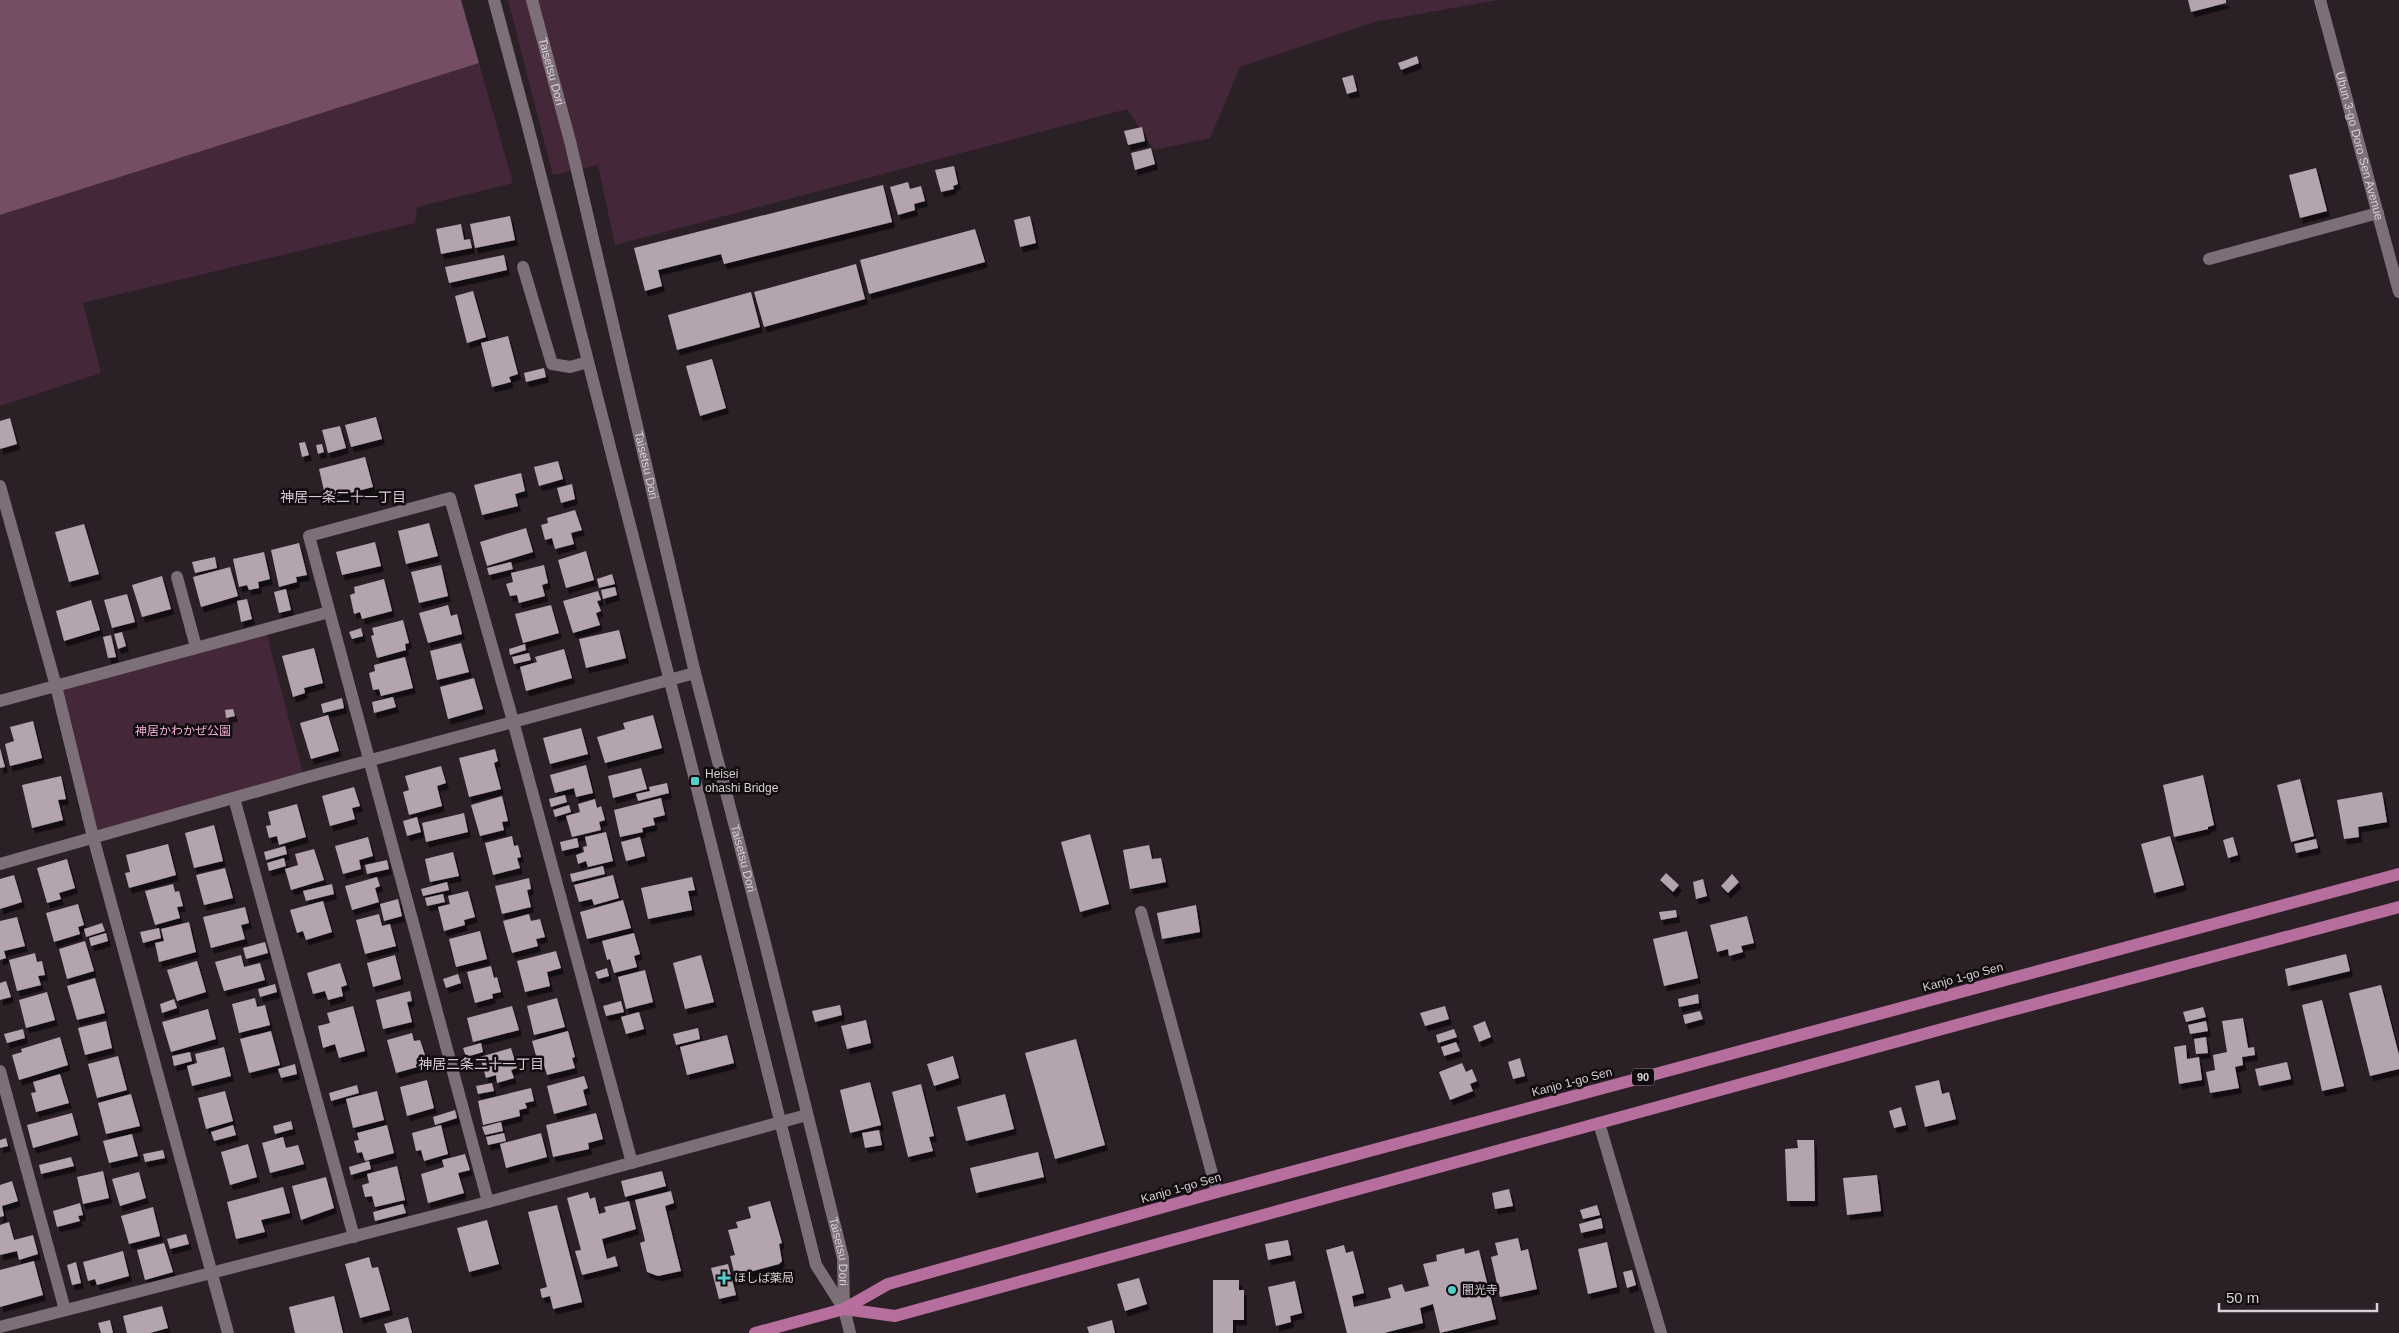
<svg xmlns="http://www.w3.org/2000/svg" width="2399" height="1333" font-family="Helvetica,'Noto Sans JP',sans-serif">
	<style>
		.green { fill: #44283a }
		.forest { fill: #754e66 }
		.building { fill: #b4a4ad; filter: url(#shadow) }
		.lines { fill: none; stroke-linecap: round; stroke-linejoin: round }
		.minor { stroke: #7d6f77; stroke-width: 12 }
		.major { stroke: #b66f9d; stroke-width: 12 }
		.poi-dot { fill: #53cdc9; stroke: #110c0f; stroke-width: 2 }
		.labels { text-anchor: middle; dominant-baseline: central; stroke-width: 5; stroke-linejoin: round; paint-order: stroke }
		.shield { fill: #110c0f; stroke: #9c959a; stroke-width: 1 }
		.shield-label { font-size: 11px; font-weight: bold; fill: #d8d0d5 }
		.street-label { font-size: 12px; fill: #d8d0d5; stroke: #110c0f }
		.park-label { font-size: 12px; fill: #f3b0d8; stroke: #110c0f }
		.poi-label { font-size: 12px; fill: #d8d0d5; stroke: #110c0f; text-anchor: start }
		.neighbourhood-label { font-size: 14px; fill: #d7c7d1; stroke: #110c0f }
	</style>
	<defs>
		<filter id="shadow"><feDropShadow dx="3" dy="5.5" stdDeviation="0" flood-color="#0009"/></filter>
	</defs>
	<rect width="100%" height="100%" fill="#2c2027"/>
	<!-- green -->
	<g class="green">
		<path d="M 508,0 L 1498,0 L 1374,22 L 1240,67 L 1210,138 L 1154,150 L 1127,109 L 615,245 L 598,165 L 553,175 Z"/>
		<path d="M 479,63 L 513,183 L 417,207 L 415,223 L 83,303 L 101,373 L 0,406 L 0,215 Z"/>
		<path d="M 265,627 L 304,778 L 93,837 L 56,686 Z"/>
	</g>
	<!-- forest -->
	<path class="forest" d="M 0,0 L 461,0 L 479,63 L 0,215 Z"/>
	<!-- building -->
	<g class="building">
		<path d="M 2188,0 L 2226,0 L 2226,3 L 2191,12 Z"/>
		<path d="M 1417,56 L 1419,63 L 1401,70 L 1398,63 Z"/>
		<path d="M 1353,75 L 1357,91 L 1347,94 L 1342,78 Z"/>
		<path d="M 1142,127 L 1145,141 L 1128,145 L 1124,131 Z"/>
		<path d="M 1151,148 L 1155,164 L 1135,170 L 1131,153 Z"/>
		<path d="M 954,166 L 958,184 L 953,186 L 954,189 L 941,192 L 935,170 Z"/>
		<path d="M 2316,168 L 2327,211 L 2300,218 L 2289,175 Z"/>
		<path d="M 908,182 L 910,189 L 921,186 L 925,201 L 914,204 L 915,210 L 898,215 L 890,187 Z"/>
		<path d="M 883,185 L 892,222 L 724,264 L 721,254 L 658,270 L 662,286 L 645,291 L 634,248 Z"/>
		<path d="M 510,216 L 515,240 L 475,248 L 470,224 Z"/>
		<path d="M 1030,216 L 1036,243 L 1020,247 L 1014,220 Z"/>
		<path d="M 461,224 L 464,240 L 470,239 L 472,248 L 441,254 L 436,229 Z"/>
		<path d="M 975,229 L 985,262 L 869,294 L 860,260 Z"/>
		<path d="M 504,255 L 507,270 L 449,283 L 445,267 Z"/>
		<path d="M 856,264 L 865,299 L 764,327 L 754,292 Z"/>
		<path d="M 473,291 L 486,337 L 467,343 L 455,296 Z"/>
		<path d="M 751,292 L 760,327 L 677,350 L 668,315 Z"/>
		<path d="M 508,336 L 518,374 L 509,377 L 511,382 L 492,387 L 481,343 Z"/>
		<path d="M 712,359 L 726,408 L 700,416 L 686,366 Z"/>
		<path d="M 544,368 L 546,377 L 526,382 L 524,373 Z"/>
		<path d="M 376,417 L 382,439 L 351,447 L 345,425 Z"/>
		<path d="M 10,418 L 17,444 L 0,449 L 0,421 Z"/>
		<path d="M 340,426 L 346,448 L 328,453 L 322,430 Z"/>
		<path d="M 305,442 L 309,455 L 302,457 L 299,443 Z"/>
		<path d="M 322,444 L 324,452 L 318,454 L 316,445 Z"/>
		<path d="M 365,457 L 373,487 L 326,499 L 319,469 Z"/>
		<path d="M 558,461 L 563,479 L 539,486 L 534,467 Z"/>
		<path d="M 521,473 L 525,491 L 515,494 L 518,506 L 482,515 L 474,485 Z"/>
		<path d="M 572,484 L 575,499 L 561,503 L 557,488 Z"/>
		<path d="M 575,510 L 582,530 L 571,533 L 574,544 L 555,549 L 552,538 L 545,540 L 541,525 L 548,523 L 547,518 Z"/>
		<path d="M 429,523 L 438,556 L 406,564 L 398,531 Z"/>
		<path d="M 84,524 L 99,574 L 69,582 L 55,532 Z"/>
		<path d="M 526,528 L 533,552 L 487,566 L 480,542 Z"/>
		<path d="M 375,542 L 381,566 L 342,575 L 336,552 Z"/>
		<path d="M 299,543 L 307,575 L 296,577 L 297,582 L 279,587 L 271,550 Z"/>
		<path d="M 586,551 L 594,580 L 566,588 L 558,560 Z"/>
		<path d="M 264,552 L 270,579 L 258,582 L 259,588 L 249,590 L 247,585 L 239,587 L 233,559 Z"/>
		<path d="M 215,557 L 217,568 L 195,573 L 192,562 Z"/>
		<path d="M 511,562 L 513,569 L 489,575 L 487,568 Z"/>
		<path d="M 441,565 L 448,596 L 419,603 L 411,572 Z"/>
		<path d="M 544,565 L 548,583 L 542,585 L 545,596 L 519,603 L 517,595 L 510,596 L 506,584 L 513,582 L 511,573 Z"/>
		<path d="M 230,567 L 238,596 L 201,607 L 193,577 Z"/>
		<path d="M 612,574 L 615,584 L 599,588 L 597,579 Z"/>
		<path d="M 162,576 L 171,609 L 142,617 L 132,585 Z"/>
		<path d="M 384,579 L 392,611 L 362,619 L 360,612 L 354,614 L 350,595 L 355,593 L 354,587 Z"/>
		<path d="M 615,587 L 617,595 L 603,599 L 601,590 Z"/>
		<path d="M 286,589 L 291,610 L 279,613 L 274,592 Z"/>
		<path d="M 598,591 L 601,600 L 597,601 L 601,611 L 596,613 L 600,625 L 573,633 L 563,601 Z"/>
		<path d="M 127,594 L 135,622 L 112,628 L 104,600 Z"/>
		<path d="M 247,599 L 252,619 L 241,622 L 237,601 Z"/>
		<path d="M 91,600 L 100,630 L 64,641 L 56,611 Z"/>
		<path d="M 448,605 L 451,616 L 457,614 L 462,634 L 428,643 L 419,613 Z"/>
		<path d="M 551,605 L 559,633 L 523,643 L 515,614 Z"/>
		<path d="M 403,620 L 409,643 L 405,644 L 406,650 L 377,658 L 371,636 L 374,635 L 372,628 Z"/>
		<path d="M 361,628 L 363,636 L 352,639 L 349,632 Z"/>
		<path d="M 619,630 L 626,658 L 586,668 L 579,639 Z"/>
		<path d="M 122,632 L 126,646 L 118,649 L 114,634 Z"/>
		<path d="M 111,635 L 116,657 L 108,658 L 103,637 Z"/>
		<path d="M 461,643 L 469,672 L 437,680 L 430,651 Z"/>
		<path d="M 525,644 L 526,650 L 510,655 L 509,649 Z"/>
		<path d="M 314,648 L 323,683 L 304,688 L 305,693 L 293,697 L 282,656 Z"/>
		<path d="M 564,649 L 572,678 L 526,691 L 520,667 L 537,662 L 535,657 Z"/>
		<path d="M 529,653 L 531,660 L 514,664 L 512,657 Z"/>
		<path d="M 405,657 L 413,688 L 381,696 L 379,689 L 373,690 L 369,673 L 375,671 L 374,665 Z"/>
		<path d="M 474,678 L 483,709 L 448,719 L 440,687 Z"/>
		<path d="M 393,697 L 396,707 L 374,713 L 372,702 Z"/>
		<path d="M 342,698 L 344,708 L 323,713 L 321,704 Z"/>
		<path d="M 233,709 L 235,716 L 226,718 L 225,710 Z"/>
		<path d="M 328,715 L 339,751 L 311,759 L 300,723 Z"/>
		<path d="M 653,715 L 662,748 L 605,763 L 597,737 L 625,729 L 623,723 Z"/>
		<path d="M 33,721 L 42,758 L 10,766 L 5,744 L 14,741 L 10,727 Z"/>
		<path d="M 581,728 L 588,754 L 550,764 L 543,738 Z"/>
		<path d="M 0,748 L 5,767 L 0,768 Z"/>
		<path d="M 495,749 L 498,761 L 494,763 L 501,789 L 469,797 L 459,758 Z"/>
		<path d="M 586,765 L 593,793 L 576,797 L 574,788 L 555,793 L 550,775 Z"/>
		<path d="M 441,766 L 446,783 L 437,786 L 442,806 L 409,815 L 403,792 L 409,790 L 405,776 Z"/>
		<path d="M 641,768 L 647,789 L 613,798 L 608,776 Z"/>
		<path d="M 2203,775 L 2214,825 L 2208,827 L 2208,829 L 2174,837 L 2163,785 Z"/>
		<path d="M 61,776 L 66,799 L 58,800 L 63,820 L 32,828 L 22,785 Z"/>
		<path d="M 2300,779 L 2314,836 L 2291,842 L 2277,785 Z"/>
		<path d="M 667,783 L 669,793 L 638,801 L 636,794 L 650,791 L 649,787 Z"/>
		<path d="M 354,787 L 360,806 L 352,808 L 355,819 L 330,826 L 322,796 Z"/>
		<path d="M 2382,792 L 2387,822 L 2358,827 L 2359,837 L 2344,839 L 2337,800 Z"/>
		<path d="M 565,795 L 567,802 L 551,807 L 549,799 Z"/>
		<path d="M 502,796 L 508,821 L 502,822 L 504,830 L 480,836 L 471,805 Z"/>
		<path d="M 661,798 L 665,815 L 653,818 L 655,825 L 642,828 L 643,832 L 620,837 L 614,810 Z"/>
		<path d="M 595,799 L 597,808 L 601,806 L 605,820 L 599,822 L 601,830 L 572,837 L 566,816 L 580,812 L 578,804 Z"/>
		<path d="M 297,804 L 306,837 L 279,845 L 277,836 L 269,838 L 266,826 L 271,825 L 268,812 Z"/>
		<path d="M 569,805 L 571,812 L 555,817 L 553,810 Z"/>
		<path d="M 464,813 L 468,832 L 426,842 L 422,823 Z"/>
		<path d="M 417,817 L 421,832 L 407,836 L 403,821 Z"/>
		<path d="M 214,825 L 223,861 L 194,868 L 185,833 Z"/>
		<path d="M 606,832 L 613,861 L 588,867 L 586,861 L 578,864 L 576,855 L 584,852 L 583,847 L 587,846 L 585,837 Z"/>
		<path d="M 1090,834 L 1109,904 L 1080,912 L 1061,842 Z"/>
		<path d="M 512,836 L 514,846 L 518,845 L 521,857 L 517,858 L 520,868 L 493,875 L 485,843 Z"/>
		<path d="M 2170,836 L 2184,885 L 2154,893 L 2141,844 Z"/>
		<path d="M 368,837 L 373,856 L 359,860 L 361,869 L 343,874 L 335,846 Z"/>
		<path d="M 640,837 L 645,856 L 626,861 L 621,842 Z"/>
		<path d="M 2233,837 L 2238,855 L 2228,858 L 2223,840 Z"/>
		<path d="M 577,838 L 579,847 L 562,851 L 560,842 Z"/>
		<path d="M 2316,839 L 2318,848 L 2296,853 L 2294,844 Z"/>
		<path d="M 168,844 L 176,875 L 129,888 L 125,873 L 130,872 L 126,855 Z"/>
		<path d="M 1149,845 L 1152,859 L 1161,858 L 1166,882 L 1130,889 L 1123,850 Z"/>
		<path d="M 285,846 L 287,854 L 266,860 L 264,852 Z"/>
		<path d="M 314,849 L 324,880 L 291,890 L 285,869 L 298,865 L 295,854 Z"/>
		<path d="M 453,852 L 459,876 L 430,882 L 425,859 Z"/>
		<path d="M 284,858 L 286,866 L 269,871 L 267,863 Z"/>
		<path d="M 67,859 L 75,888 L 59,893 L 61,899 L 47,903 L 37,868 Z"/>
		<path d="M 387,860 L 389,869 L 367,874 L 365,865 Z"/>
		<path d="M 603,866 L 605,874 L 572,882 L 570,874 Z"/>
		<path d="M 225,868 L 233,898 L 204,905 L 196,875 Z"/>
		<path d="M 1666,873 L 1679,885 L 1673,892 L 1660,880 Z"/>
		<path d="M 1732,874 L 1739,882 L 1728,893 L 1721,886 Z"/>
		<path d="M 14,875 L 22,902 L 0,909 L 0,879 Z"/>
		<path d="M 613,875 L 619,898 L 594,905 L 592,899 L 579,902 L 574,885 Z"/>
		<path d="M 377,877 L 380,886 L 375,888 L 379,902 L 352,910 L 345,886 Z"/>
		<path d="M 692,877 L 695,890 L 688,891 L 692,910 L 648,919 L 641,888 Z"/>
		<path d="M 529,878 L 531,889 L 527,890 L 531,907 L 502,914 L 495,886 Z"/>
		<path d="M 1703,879 L 1707,896 L 1696,899 L 1693,882 Z"/>
		<path d="M 447,882 L 449,890 L 423,896 L 421,889 Z"/>
		<path d="M 173,884 L 175,892 L 179,891 L 183,906 L 177,907 L 180,918 L 155,925 L 145,891 Z"/>
		<path d="M 332,884 L 334,894 L 306,901 L 303,891 Z"/>
		<path d="M 468,891 L 475,917 L 464,920 L 465,925 L 444,931 L 438,907 L 450,904 L 448,896 Z"/>
		<path d="M 443,894 L 445,902 L 427,906 L 425,898 Z"/>
		<path d="M 398,899 L 402,916 L 384,921 L 380,904 Z"/>
		<path d="M 623,900 L 631,928 L 587,939 L 580,912 Z"/>
		<path d="M 323,901 L 332,932 L 306,940 L 303,931 L 297,933 L 290,910 Z"/>
		<path d="M 78,904 L 84,925 L 78,927 L 80,934 L 54,942 L 46,913 Z"/>
		<path d="M 1196,905 L 1200,932 L 1162,939 L 1157,913 Z"/>
		<path d="M 245,907 L 249,923 L 241,925 L 245,939 L 211,948 L 203,917 Z"/>
		<path d="M 1676,910 L 1677,917 L 1661,920 L 1659,912 Z"/>
		<path d="M 379,914 L 382,926 L 390,924 L 396,946 L 365,954 L 356,920 Z"/>
		<path d="M 529,914 L 531,921 L 540,919 L 545,937 L 536,939 L 538,946 L 512,953 L 503,921 Z"/>
		<path d="M 1747,916 L 1754,943 L 1741,946 L 1743,952 L 1729,956 L 1728,949 L 1717,952 L 1710,925 Z"/>
		<path d="M 17,917 L 25,946 L 4,951 L 6,958 L 0,960 L 0,921 Z"/>
		<path d="M 189,922 L 196,952 L 159,962 L 155,943 L 164,941 L 161,929 Z"/>
		<path d="M 102,923 L 105,931 L 86,937 L 84,929 Z"/>
		<path d="M 159,928 L 161,938 L 143,943 L 140,932 Z"/>
		<path d="M 480,931 L 487,959 L 456,967 L 449,939 Z"/>
		<path d="M 1687,931 L 1698,978 L 1664,986 L 1653,939 Z"/>
		<path d="M 106,933 L 108,941 L 91,946 L 89,938 Z"/>
		<path d="M 634,933 L 640,954 L 634,956 L 637,967 L 614,973 L 610,959 L 607,960 L 602,941 Z"/>
		<path d="M 85,941 L 94,971 L 67,979 L 59,949 Z"/>
		<path d="M 265,942 L 268,953 L 246,959 L 243,948 Z"/>
		<path d="M 556,951 L 561,968 L 547,972 L 550,986 L 525,992 L 517,961 Z"/>
		<path d="M 35,953 L 37,962 L 42,961 L 45,975 L 38,976 L 41,985 L 17,991 L 9,960 Z"/>
		<path d="M 2346,954 L 2350,971 L 2288,986 L 2285,969 Z"/>
		<path d="M 241,955 L 244,967 L 260,963 L 265,980 L 224,991 L 215,962 Z"/>
		<path d="M 395,955 L 401,979 L 373,987 L 367,963 Z"/>
		<path d="M 701,955 L 714,1002 L 685,1009 L 673,963 Z"/>
		<path d="M 197,961 L 206,992 L 177,1001 L 167,970 Z"/>
		<path d="M 340,963 L 347,985 L 341,987 L 343,996 L 328,1000 L 325,991 L 313,994 L 307,973 Z"/>
		<path d="M 491,966 L 494,978 L 497,977 L 501,992 L 492,994 L 493,998 L 475,1003 L 467,972 Z"/>
		<path d="M 607,968 L 609,976 L 598,979 L 595,972 Z"/>
		<path d="M 645,970 L 653,1002 L 626,1009 L 618,977 Z"/>
		<path d="M 458,974 L 461,983 L 446,988 L 443,979 Z"/>
		<path d="M 95,978 L 105,1013 L 77,1020 L 67,986 Z"/>
		<path d="M 6,981 L 11,997 L 0,1000 L 0,983 Z"/>
		<path d="M 275,984 L 277,992 L 260,997 L 258,989 Z"/>
		<path d="M 2381,985 L 2399,1055 L 2399,1069 L 2370,1076 L 2349,993 Z"/>
		<path d="M 410,991 L 412,1001 L 407,1002 L 412,1022 L 383,1029 L 376,1000 Z"/>
		<path d="M 47,992 L 55,1020 L 26,1028 L 19,1000 Z"/>
		<path d="M 1698,994 L 1699,1003 L 1679,1007 L 1678,999 Z"/>
		<path d="M 255,998 L 257,1007 L 265,1005 L 270,1025 L 239,1033 L 232,1004 Z"/>
		<path d="M 557,998 L 565,1027 L 534,1035 L 527,1006 Z"/>
		<path d="M 174,999 L 177,1008 L 162,1013 L 160,1004 Z"/>
		<path d="M 2322,1000 L 2344,1086 L 2322,1091 L 2302,1005 Z"/>
		<path d="M 621,1001 L 624,1012 L 606,1016 L 603,1006 Z"/>
		<path d="M 840,1005 L 842,1015 L 815,1022 L 812,1011 Z"/>
		<path d="M 353,1006 L 365,1051 L 339,1058 L 335,1044 L 323,1048 L 318,1026 L 330,1023 L 327,1013 Z"/>
		<path d="M 512,1006 L 519,1030 L 473,1042 L 467,1018 Z"/>
		<path d="M 1445,1006 L 1449,1019 L 1425,1026 L 1420,1013 Z"/>
		<path d="M 2203,1007 L 2206,1017 L 2186,1022 L 2183,1012 Z"/>
		<path d="M 208,1009 L 216,1039 L 171,1052 L 162,1022 Z"/>
		<path d="M 1700,1011 L 1703,1019 L 1685,1024 L 1683,1015 Z"/>
		<path d="M 639,1012 L 644,1029 L 626,1034 L 621,1017 Z"/>
		<path d="M 2243,1018 L 2248,1048 L 2254,1047 L 2255,1055 L 2242,1057 L 2243,1065 L 2235,1067 L 2239,1088 L 2210,1093 L 2206,1072 L 2215,1070 L 2213,1055 L 2227,1052 L 2222,1021 Z"/>
		<path d="M 866,1020 L 871,1043 L 847,1049 L 841,1026 Z"/>
		<path d="M 106,1021 L 112,1048 L 85,1055 L 78,1028 Z"/>
		<path d="M 1485,1021 L 1491,1037 L 1479,1042 L 1473,1026 Z"/>
		<path d="M 2206,1021 L 2208,1031 L 2190,1034 L 2188,1025 Z"/>
		<path d="M 698,1028 L 700,1039 L 676,1045 L 673,1034 Z"/>
		<path d="M 23,1029 L 25,1038 L 7,1043 L 4,1034 Z"/>
		<path d="M 1454,1029 L 1457,1037 L 1438,1043 L 1436,1035 Z"/>
		<path d="M 271,1031 L 280,1065 L 249,1073 L 240,1039 Z"/>
		<path d="M 568,1031 L 575,1057 L 572,1058 L 575,1068 L 547,1075 L 543,1062 L 538,1063 L 532,1041 Z"/>
		<path d="M 412,1033 L 414,1041 L 420,1040 L 425,1055 L 418,1057 L 421,1066 L 396,1073 L 387,1040 Z"/>
		<path d="M 727,1035 L 734,1063 L 687,1075 L 680,1047 Z"/>
		<path d="M 60,1037 L 68,1065 L 19,1080 L 12,1055 L 22,1052 L 21,1049 Z"/>
		<path d="M 2206,1037 L 2208,1053 L 2196,1054 L 2194,1039 Z"/>
		<path d="M 1076,1039 L 1105,1145 L 1055,1159 L 1025,1053 Z"/>
		<path d="M 1456,1042 L 1460,1051 L 1444,1056 L 1441,1047 Z"/>
		<path d="M 481,1043 L 483,1052 L 466,1057 L 463,1048 Z"/>
		<path d="M 2186,1045 L 2187,1059 L 2199,1057 L 2202,1080 L 2179,1084 L 2174,1047 Z"/>
		<path d="M 224,1047 L 231,1076 L 192,1086 L 187,1066 L 197,1063 L 195,1054 Z"/>
		<path d="M 511,1048 L 517,1068 L 511,1070 L 514,1078 L 497,1083 L 496,1075 L 486,1078 L 480,1057 Z"/>
		<path d="M 190,1052 L 192,1061 L 174,1066 L 172,1056 Z"/>
		<path d="M 118,1056 L 127,1090 L 97,1098 L 88,1064 Z"/>
		<path d="M 953,1056 L 959,1078 L 934,1086 L 927,1064 Z"/>
		<path d="M 1520,1058 L 1525,1076 L 1513,1079 L 1508,1062 Z"/>
		<path d="M 2287,1062 L 2291,1079 L 2259,1086 L 2255,1069 Z"/>
		<path d="M 1462,1063 L 1466,1072 L 1472,1069 L 1477,1081 L 1470,1084 L 1473,1091 L 1450,1100 L 1439,1072 Z"/>
		<path d="M 295,1064 L 297,1074 L 281,1078 L 278,1069 Z"/>
		<path d="M 60,1074 L 69,1103 L 36,1112 L 31,1093 L 36,1092 L 33,1082 Z"/>
		<path d="M 584,1076 L 588,1088 L 583,1090 L 587,1105 L 554,1114 L 547,1086 Z"/>
		<path d="M 427,1080 L 434,1108 L 407,1116 L 400,1087 Z"/>
		<path d="M 1939,1080 L 1942,1094 L 1949,1092 L 1956,1119 L 1925,1127 L 1915,1086 Z"/>
		<path d="M 870,1082 L 881,1125 L 850,1133 L 840,1090 Z"/>
		<path d="M 492,1083 L 494,1091 L 478,1094 L 476,1086 Z"/>
		<path d="M 921,1084 L 934,1136 L 929,1137 L 933,1151 L 908,1157 L 892,1092 Z"/>
		<path d="M 357,1085 L 359,1093 L 331,1101 L 329,1093 Z"/>
		<path d="M 531,1088 L 534,1101 L 525,1103 L 527,1108 L 519,1110 L 520,1116 L 483,1125 L 478,1101 Z"/>
		<path d="M 225,1091 L 233,1121 L 206,1129 L 198,1098 Z"/>
		<path d="M 377,1091 L 384,1120 L 353,1128 L 346,1099 Z"/>
		<path d="M 131,1094 L 140,1126 L 106,1134 L 98,1103 Z"/>
		<path d="M 1005,1094 L 1014,1129 L 966,1141 L 957,1107 Z"/>
		<path d="M 1901,1107 L 1906,1125 L 1894,1128 L 1889,1111 Z"/>
		<path d="M 455,1110 L 457,1118 L 435,1125 L 433,1117 Z"/>
		<path d="M 72,1113 L 78,1135 L 33,1148 L 27,1125 Z"/>
		<path d="M 596,1113 L 603,1139 L 588,1143 L 589,1149 L 553,1157 L 546,1125 Z"/>
		<path d="M 291,1121 L 293,1129 L 275,1134 L 273,1126 Z"/>
		<path d="M 501,1122 L 503,1131 L 485,1135 L 482,1127 Z"/>
		<path d="M 233,1125 L 236,1135 L 214,1141 L 211,1132 Z"/>
		<path d="M 387,1125 L 394,1153 L 365,1161 L 362,1152 L 357,1153 L 354,1141 L 359,1140 L 357,1133 Z"/>
		<path d="M 441,1125 L 448,1154 L 424,1161 L 421,1150 L 416,1151 L 412,1133 Z"/>
		<path d="M 879,1130 L 882,1145 L 865,1148 L 862,1133 Z"/>
		<path d="M 504,1133 L 506,1141 L 488,1145 L 486,1137 Z"/>
		<path d="M 541,1133 L 547,1157 L 506,1168 L 500,1144 Z"/>
		<path d="M 132,1134 L 138,1156 L 109,1163 L 103,1141 Z"/>
		<path d="M 283,1137 L 286,1148 L 298,1145 L 304,1164 L 270,1173 L 262,1143 Z"/>
		<path d="M 6,1138 L 8,1146 L 0,1148 L 0,1140 Z"/>
		<path d="M 1797,1140 L 1814,1140 L 1815,1201 L 1787,1201 L 1785,1149 L 1798,1148 Z"/>
		<path d="M 248,1144 L 257,1177 L 230,1185 L 221,1152 Z"/>
		<path d="M 163,1150 L 165,1158 L 145,1162 L 143,1154 Z"/>
		<path d="M 1038,1152 L 1044,1177 L 976,1193 L 970,1168 Z"/>
		<path d="M 465,1154 L 470,1170 L 458,1173 L 464,1193 L 428,1203 L 421,1174 L 444,1167 L 442,1160 Z"/>
		<path d="M 71,1157 L 74,1166 L 41,1174 L 39,1165 Z"/>
		<path d="M 369,1161 L 371,1169 L 351,1175 L 349,1167 Z"/>
		<path d="M 397,1166 L 405,1200 L 375,1207 L 372,1196 L 365,1197 L 362,1185 L 369,1183 L 367,1174 Z"/>
		<path d="M 103,1171 L 109,1198 L 83,1204 L 77,1177 Z"/>
		<path d="M 662,1171 L 666,1186 L 625,1197 L 621,1181 Z"/>
		<path d="M 139,1172 L 146,1198 L 120,1206 L 112,1179 Z"/>
		<path d="M 1877,1175 L 1881,1211 L 1847,1215 L 1843,1178 Z"/>
		<path d="M 326,1177 L 334,1208 L 301,1220 L 292,1186 Z"/>
		<path d="M 12,1181 L 18,1201 L 2,1206 L 4,1216 L 0,1217 L 0,1185 Z"/>
		<path d="M 283,1187 L 290,1213 L 261,1220 L 265,1232 L 236,1239 L 227,1202 Z"/>
		<path d="M 1509,1189 L 1513,1206 L 1495,1209 L 1492,1193 Z"/>
		<path d="M 671,1191 L 674,1203 L 665,1206 L 681,1271 L 658,1276 L 647,1272 L 640,1243 L 645,1241 L 635,1200 Z"/>
		<path d="M 588,1192 L 590,1199 L 595,1197 L 599,1214 L 606,1212 L 604,1207 L 629,1201 L 636,1229 L 602,1239 L 607,1259 L 615,1256 L 618,1266 L 582,1275 L 575,1251 L 581,1250 L 567,1198 Z"/>
		<path d="M 770,1201 L 782,1243 L 779,1244 L 782,1261 L 779,1264 L 735,1276 L 730,1256 L 735,1255 L 728,1230 L 738,1228 L 736,1222 L 751,1218 L 748,1207 Z"/>
		<path d="M 80,1203 L 83,1215 L 78,1216 L 80,1221 L 57,1227 L 53,1211 Z"/>
		<path d="M 403,1204 L 406,1213 L 375,1221 L 373,1212 Z"/>
		<path d="M 557,1205 L 582,1302 L 553,1309 L 550,1296 L 542,1298 L 540,1289 L 547,1287 L 528,1212 Z"/>
		<path d="M 1597,1205 L 1600,1215 L 1583,1219 L 1580,1210 Z"/>
		<path d="M 153,1207 L 160,1236 L 129,1244 L 121,1216 Z"/>
		<path d="M 1601,1218 L 1603,1228 L 1581,1233 L 1579,1224 Z"/>
		<path d="M 487,1220 L 499,1264 L 469,1272 L 457,1228 Z"/>
		<path d="M 9,1222 L 14,1240 L 33,1235 L 38,1254 L 19,1260 L 17,1251 L 0,1255 L 0,1225 Z"/>
		<path d="M 186,1234 L 189,1244 L 170,1249 L 167,1239 Z"/>
		<path d="M 1518,1238 L 1521,1251 L 1528,1249 L 1537,1289 L 1500,1297 L 1491,1257 L 1498,1255 L 1495,1243 Z"/>
		<path d="M 1288,1240 L 1291,1255 L 1268,1260 L 1265,1244 Z"/>
		<path d="M 1607,1242 L 1617,1287 L 1588,1294 L 1578,1249 Z"/>
		<path d="M 164,1243 L 173,1272 L 145,1280 L 137,1250 Z"/>
		<path d="M 1344,1245 L 1346,1253 L 1353,1251 L 1364,1293 L 1352,1296 L 1354,1307 L 1391,1298 L 1388,1288 L 1402,1284 L 1405,1292 L 1429,1286 L 1423,1264 L 1437,1261 L 1436,1255 L 1464,1248 L 1465,1254 L 1479,1250 L 1496,1319 L 1440,1333 L 1433,1304 L 1420,1308 L 1423,1323 L 1384,1333 L 1347,1333 L 1326,1250 Z"/>
		<path d="M 123,1251 L 129,1276 L 97,1285 L 95,1279 L 88,1281 L 83,1262 Z"/>
		<path d="M 369,1257 L 372,1268 L 378,1267 L 390,1310 L 360,1318 L 345,1264 Z"/>
		<path d="M 34,1261 L 43,1295 L 0,1307 L 0,1270 Z"/>
		<path d="M 76,1262 L 81,1283 L 72,1285 L 67,1265 Z"/>
		<path d="M 728,1264 L 736,1295 L 719,1299 L 711,1268 Z"/>
		<path d="M 1632,1270 L 1636,1285 L 1627,1288 L 1623,1272 Z"/>
		<path d="M 1139,1278 L 1147,1304 L 1125,1311 L 1117,1284 Z"/>
		<path d="M 1213,1280 L 1239,1280 L 1239,1290 L 1244,1290 L 1244,1320 L 1233,1320 L 1233,1333 L 1213,1333 Z"/>
		<path d="M 1295,1281 L 1302,1313 L 1290,1316 L 1291,1322 L 1276,1326 L 1268,1287 Z"/>
		<path d="M 334,1296 L 343,1333 L 295,1333 L 289,1307 Z"/>
		<path d="M 162,1306 L 168,1328 L 150,1333 L 127,1333 L 123,1316 Z"/>
		<path d="M 408,1317 L 412,1333 L 387,1333 L 384,1324 Z"/>
		<path d="M 110,1320 L 113,1333 L 101,1333 L 98,1323 Z"/>
		<path d="M 1112,1320 L 1115,1333 L 1089,1333 L 1087,1327 Z"/>
	</g>
	<g class="lines">
		<!-- minor -->
		<g class="minor">
			<path d="M 494,0 L 527,123 L 685,740 L 816,1265 L 844,1309"/>
			<path id="s1" d="M 532,0 L 570,141 L 695,673 L 762,931 L 843,1258 L 844,1309 L 850,1333"/>
			<path id="s2" d="M 2320,0 L 2399,292"/>
			<path d="M 2209,259 L 2378,213"/>
			<path d="M 523,267 L 552,364 L 570,367 L 588,362"/>
			<path d="M 0,486 L 56,686 L 93,837 L 228,1333"/>
			<path d="M 177,577 L 196,647"/>
			<path d="M 0,701 L 329,612"/>
			<path d="M 234,798 L 354,1237"/>
			<path d="M 0,864 L 304,778 L 695,673"/>
			<path d="M 1141,912 L 1217,1192"/>
			<path d="M 0,1071 L 65,1310"/>
			<path d="M 1599,1123 L 1661,1333"/>
			<path d="M 488,1202 L 309,536 L 450,498 L 513,721 L 632,1163"/>
			<path d="M 0,1327 L 488,1202 L 807,1115"/>
		</g>
		<!-- major -->
		<g class="major">
			<path d="M 844,1309 L 895,1316 L 1986,1017 L 2399,907"/>
			<path d="M 755,1333 L 844,1309 L 888,1284 L 1217,1192 L 2399,874"/>
		</g>
	</g>
	<!-- markers -->
	<g class="poi-dot">
		<rect x="690" y="776" width="10" height="10" rx="2.5"/>
		<path d="M721.5 1270.5h5v5h5v5h-5v5h-5v-5h-5v-5h5z"/>
		<circle cx="1452" cy="1290" r="5"/>
	</g>
	<g class="labels">
		<!-- shield labels -->
		<rect class="shield" x="1632" y="1068.5" width="22" height="17" rx="4"/>
		<g class="shield-label">
			<text x="1643" y="1077">90</text>
		</g>
		<!-- street labels -->
		<g class="street-label">
			<text stroke="none"><textPath href="#s1" startOffset="74">Taisetsu Dori</textPath></text>
			<text stroke="none"><textPath href="#s2" startOffset="151">Ubun 3-go Doro Sen Avenue</textPath></text>
			<text stroke="none"><textPath href="#s1" startOffset="479">Taisetsu Dori</textPath></text>
			<text stroke="none"><textPath href="#s1" startOffset="884">Taisetsu Dori</textPath></text>
			<text transform="translate(1963 977) rotate(-15)">Kanjo 1-go Sen</text>
			<text transform="translate(1572 1082) rotate(-15)">Kanjo 1-go Sen</text>
			<text transform="translate(1181 1188) rotate(-16)">Kanjo 1-go Sen</text>
			<text stroke="none"><textPath href="#s1" startOffset="1289">Taisetsu Dori</textPath></text>
		</g>
		<!-- park labels -->
		<g class="park-label">
			<text x="183" y="731">神居かわかぜ公園</text>
		</g>
		<!-- poi labels -->
		<g class="poi-label">
			<text x="705" y="774">Heisei<tspan x="705" dy="14">ohashi Bridge</tspan></text>
			<text x="734" y="1278">ほしば薬局</text>
			<text x="1462" y="1290">闇光寺</text>
		</g>
		<!-- neighbourhood labels -->
		<g class="neighbourhood-label">
			<text x="343" y="497">神居一条二十一丁目</text>
			<text x="481" y="1064">神居二条二十一丁目</text>
		</g>
	</g>
	<!-- scale -->
	<path d="M2219 1303v8h158v-8" fill="none" stroke="#d8d0d5" stroke-width="2.5"/>
	<text x="2226" y="1303" font-size="15" fill="#d8d0d5" stroke="#110c0f" stroke-width="4" paint-order="stroke">50 m</text>
</svg>
